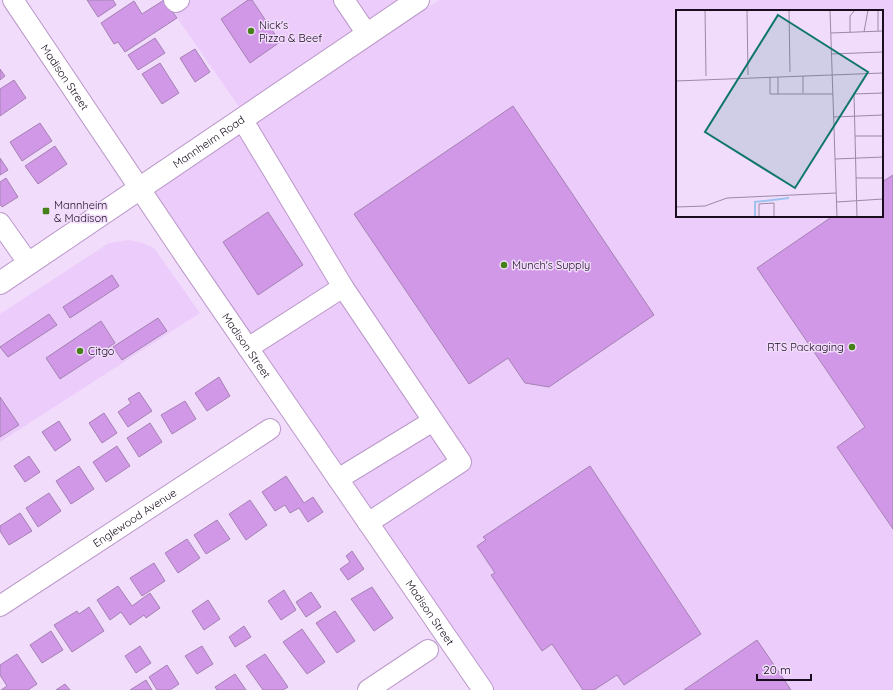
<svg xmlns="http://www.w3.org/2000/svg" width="893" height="690" font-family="Quicksand,sans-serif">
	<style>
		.built { fill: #ecccfa; fill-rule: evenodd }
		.building { fill: #d098e7; stroke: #a482b2 }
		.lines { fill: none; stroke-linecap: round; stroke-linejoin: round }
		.minor-casing { stroke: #bb99ca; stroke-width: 22 }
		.major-casing { stroke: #bb99ca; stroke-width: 24 }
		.minor { stroke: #fff; stroke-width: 20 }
		.major { stroke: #fff; stroke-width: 22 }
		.poi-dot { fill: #45801b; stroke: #f2dcfc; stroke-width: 1.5 }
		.labels { text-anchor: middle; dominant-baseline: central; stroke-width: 3; stroke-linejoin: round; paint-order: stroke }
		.poi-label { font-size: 11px; fill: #1a0d1f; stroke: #f2dcfc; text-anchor: start }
		.street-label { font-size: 11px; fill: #1a0d1f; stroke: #f2dcfc }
		.inset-river { fill: none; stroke: #9fc2f0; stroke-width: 2 }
		.inset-road { fill: none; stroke: #9c89a4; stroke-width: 1 }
		.view { fill: #0f766e; fill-opacity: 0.15; stroke: #0f766e; stroke-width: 2 }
		.inset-edge { fill: none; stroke: #1a0d1f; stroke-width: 2 }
	</style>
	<rect width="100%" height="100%" fill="#f2dcfc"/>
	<!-- built -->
	<g class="built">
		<path d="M 184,0 L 413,0 L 244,114 L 171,9 Z"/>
		<path d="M 439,0 L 893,0 L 893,690 L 494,690 L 153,192 ZM 677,11 L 882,11 L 882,216 L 677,216 Z"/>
		<path d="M 129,240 L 143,243 L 154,248 L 200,313 L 0,442 L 0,314 L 109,243 Z"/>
	</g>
	<!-- building -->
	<g class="building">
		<path d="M 87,0 L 113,0 L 116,5 L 98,17 Z"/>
		<path d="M 164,0 L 177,18 L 125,52 L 118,42 L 114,44 L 101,23 L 134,1 L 142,14 Z"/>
		<path d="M 248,0 L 252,0 L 280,42 L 250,63 L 221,19 Z"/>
		<path d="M 155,38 L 165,53 L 138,70 L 128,55 Z"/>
		<path d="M 195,49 L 210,72 L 195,82 L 180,58 Z"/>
		<path d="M 160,63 L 179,93 L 162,104 L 142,74 Z"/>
		<path d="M 0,69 L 5,76 L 0,80 Z"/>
		<path d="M 14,80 L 26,98 L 0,116 L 0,89 Z"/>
		<path d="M 513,106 L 654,315 L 549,387 L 525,383 L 508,358 L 469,384 L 354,214 Z"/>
		<path d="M 40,123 L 52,141 L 22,161 L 10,142 Z"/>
		<path d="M 55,146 L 67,164 L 38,184 L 25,166 Z"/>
		<path d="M 0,158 L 8,170 L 0,175 Z"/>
		<path d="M 893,175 L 893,529 L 837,447 L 865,427 L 757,268 L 833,216 L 882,216 L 882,182 Z"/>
		<path d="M 6,178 L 18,197 L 2,207 L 0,204 L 0,182 Z"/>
		<path d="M 268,212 L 303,265 L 258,295 L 223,242 Z"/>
		<path d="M 112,275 L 119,286 L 70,318 L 63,307 Z"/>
		<path d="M 49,314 L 57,325 L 8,357 L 0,347 Z"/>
		<path d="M 158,318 L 167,331 L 122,360 L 113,347 Z"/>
		<path d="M 101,321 L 115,343 L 60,379 L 46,358 Z"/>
		<path d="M 219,377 L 230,396 L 207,411 L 195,393 Z"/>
		<path d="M 139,392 L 152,411 L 128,427 L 118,412 L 131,403 L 128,399 Z"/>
		<path d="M 0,397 L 19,425 L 0,437 Z"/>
		<path d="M 185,401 L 196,419 L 172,434 L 161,415 Z"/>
		<path d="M 104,413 L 117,433 L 102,443 L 89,423 Z"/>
		<path d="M 59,421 L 71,440 L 55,451 L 42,432 Z"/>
		<path d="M 150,423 L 162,442 L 139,457 L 127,438 Z"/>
		<path d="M 117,446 L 130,466 L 106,482 L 93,462 Z"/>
		<path d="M 29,456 L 40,472 L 25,482 L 14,466 Z"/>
		<path d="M 79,466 L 94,489 L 71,504 L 56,481 Z"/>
		<path d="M 590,466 L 701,634 L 624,685 L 617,675 L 594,690 L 583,690 L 552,644 L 542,651 L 491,575 L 495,573 L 477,546 L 486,540 L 483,537 Z"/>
		<path d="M 286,476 L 304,503 L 313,497 L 323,512 L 308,522 L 299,508 L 290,513 L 285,505 L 275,511 L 262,492 Z"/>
		<path d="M 49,493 L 61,511 L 38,527 L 26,508 Z"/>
		<path d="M 250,500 L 267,525 L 246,540 L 229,514 Z"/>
		<path d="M 20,513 L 32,531 L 9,545 L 0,531 L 0,526 Z"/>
		<path d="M 217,520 L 230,539 L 206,554 L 194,535 Z"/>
		<path d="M 187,539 L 200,558 L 178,573 L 165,553 Z"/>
		<path d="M 352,551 L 364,569 L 348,580 L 340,569 L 350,562 L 346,556 Z"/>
		<path d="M 154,563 L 165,581 L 142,596 L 130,578 Z"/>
		<path d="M 118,586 L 132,606 L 150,593 L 160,608 L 146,618 L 144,615 L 130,625 L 121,612 L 110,620 L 97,600 Z"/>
		<path d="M 372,587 L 393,618 L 374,631 L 351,599 Z"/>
		<path d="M 284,590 L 296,610 L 281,620 L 268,601 Z"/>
		<path d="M 311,592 L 321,607 L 306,617 L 296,602 Z"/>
		<path d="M 208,600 L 220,619 L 204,630 L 192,611 Z"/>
		<path d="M 89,607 L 104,631 L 72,652 L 54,625 L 77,611 L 79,614 Z"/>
		<path d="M 335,611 L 355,641 L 337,653 L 316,623 Z"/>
		<path d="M 244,626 L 251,637 L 235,647 L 229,637 Z"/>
		<path d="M 302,629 L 325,662 L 307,674 L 283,642 Z"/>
		<path d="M 51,631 L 63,650 L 42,663 L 30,645 Z"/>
		<path d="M 757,640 L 791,690 L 684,690 Z"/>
		<path d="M 140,646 L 151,663 L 136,673 L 125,656 Z"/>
		<path d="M 202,646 L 213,664 L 197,674 L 185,656 Z"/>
		<path d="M 17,654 L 37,684 L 28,690 L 1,690 L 7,686 L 0,675 L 0,665 Z"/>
		<path d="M 265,654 L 288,687 L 283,690 L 263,690 L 246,666 Z"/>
		<path d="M 167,665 L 179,684 L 170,690 L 157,690 L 149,677 Z"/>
		<path d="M 235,674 L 246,690 L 217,690 L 215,687 Z"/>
		<path d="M 146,680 L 152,690 L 130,690 Z"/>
		<path d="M 65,684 L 70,690 L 56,690 Z"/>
	</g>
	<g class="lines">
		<defs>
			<g id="minor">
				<path id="s1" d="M 13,0 L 189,262 L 483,690"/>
				<path d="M 174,0 L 176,2 L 179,0"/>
				<path d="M 344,0 L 367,34"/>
				<path d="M 242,119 L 343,287 L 461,462 L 368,523"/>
				<path d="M 0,223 L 29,264"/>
				<path d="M 248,348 L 343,287"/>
				<path d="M 338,479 L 433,421"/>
				<path id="s2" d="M 0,606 L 270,429"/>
				<path d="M 368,690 L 428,650"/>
			</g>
			<g id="major">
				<path id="s3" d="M 0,283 L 418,0"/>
			</g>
		</defs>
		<!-- minor casing -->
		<use href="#minor" class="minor-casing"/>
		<!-- major casing -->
		<use href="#major" class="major-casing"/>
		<!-- minor -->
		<use href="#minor" class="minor"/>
		<!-- major -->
		<use href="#major" class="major"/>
	</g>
	<!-- markers -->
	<g class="poi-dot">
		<circle cx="251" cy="31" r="4"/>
		<rect x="42" y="207" width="8" height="8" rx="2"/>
		<circle cx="504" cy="265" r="4"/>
		<circle cx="852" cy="347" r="4"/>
		<circle cx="80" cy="351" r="4"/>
	</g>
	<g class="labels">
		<!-- poi labels -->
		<g class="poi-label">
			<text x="259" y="25">Nick's<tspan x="259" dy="13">Pizza &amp; Beef</tspan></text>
			<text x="54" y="205">Mannheim<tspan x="54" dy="13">&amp; Madison</tspan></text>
			<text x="512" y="265">Munch's Supply</text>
			<text x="844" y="347" text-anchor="end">RTS Packaging</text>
			<text x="88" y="351">Citgo</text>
		</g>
		<!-- street labels -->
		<g class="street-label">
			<text stroke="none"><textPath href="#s1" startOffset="93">Madison Street</textPath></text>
			<text stroke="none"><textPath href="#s3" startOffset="252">Mannheim Road</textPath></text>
			<text stroke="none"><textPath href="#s1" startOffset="417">Madison Street</textPath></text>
			<text stroke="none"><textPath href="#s2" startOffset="161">Englewood Avenue</textPath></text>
			<text stroke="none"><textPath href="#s1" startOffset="741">Madison Street</textPath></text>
		</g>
	</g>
	<!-- overview -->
	<g transform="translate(676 10)">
		<rect width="207" height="207" fill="#f2dcfc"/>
		<path class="inset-river" d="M 79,207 L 79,192 L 113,188"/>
		<path class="inset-road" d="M 29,0 L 30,66M 71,0 L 72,65M 113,0 L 114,62M 154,0 L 161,207M 202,0 L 202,21M 174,22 L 174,6 L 179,0M 188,22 L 192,0M 155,23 L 207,21M 155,44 L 207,42M 127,66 L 127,83M 94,67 L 94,84 L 157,84M 0,71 L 207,63M 102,84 L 102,67M 158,107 L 207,105M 179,126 L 207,126M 159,149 L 207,147M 180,168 L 207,168M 161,192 L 207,189M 0,197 L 29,196 L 51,188 L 160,183M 83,207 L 83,194 L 98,193 L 98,207M 181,207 L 178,84 L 207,83"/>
		<path class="view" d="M 102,5 L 192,62 L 119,178 L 29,122 Z"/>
		<rect width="207" height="207" class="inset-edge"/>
	</g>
	<!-- scale -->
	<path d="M757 674v6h54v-6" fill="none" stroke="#1a0d1f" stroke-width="2"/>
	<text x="763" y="674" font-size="12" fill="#1a0d1f" stroke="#f2dcfc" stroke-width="3" paint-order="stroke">20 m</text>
</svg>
